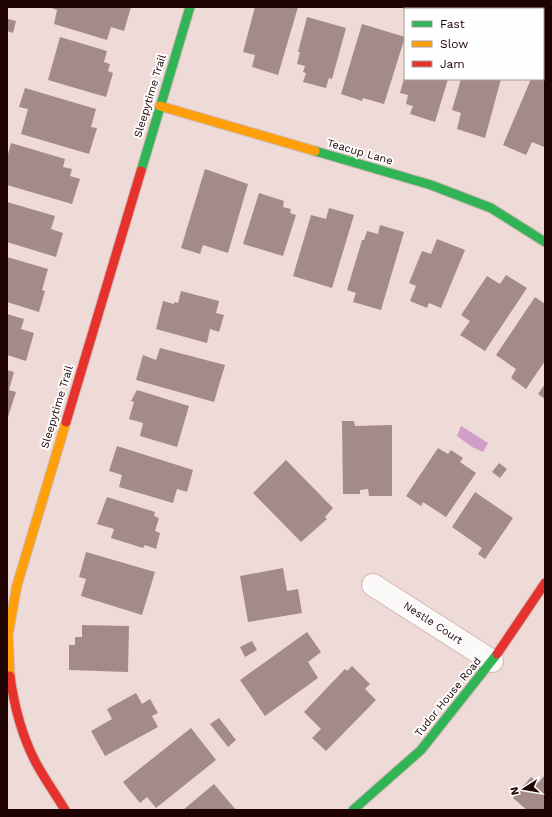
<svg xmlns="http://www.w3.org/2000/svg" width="552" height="817" font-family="'Work Sans',sans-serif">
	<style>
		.water { fill: #d19eca }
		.building { fill: #a48b89 }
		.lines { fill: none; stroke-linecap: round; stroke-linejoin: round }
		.street-casing { stroke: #d1b7b4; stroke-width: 24 }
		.fast-casing { stroke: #d1b7b4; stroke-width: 11 }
		.slow-casing { stroke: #d1b7b4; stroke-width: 11 }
		.jam-casing { stroke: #d1b7b4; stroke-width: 11 }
		.street { stroke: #fcf9f9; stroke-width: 22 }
		.fast { stroke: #30b455; stroke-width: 9 }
		.slow { stroke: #ff9f0a; stroke-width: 9 }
		.jam { stroke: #e5322d; stroke-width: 9 }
		.labels { text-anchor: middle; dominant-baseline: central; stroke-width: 4; stroke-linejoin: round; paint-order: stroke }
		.street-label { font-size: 11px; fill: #1f0303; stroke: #fefefe }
	</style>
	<rect width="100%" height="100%" fill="#eedad7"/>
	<!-- water -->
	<path class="water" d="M 461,426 L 488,443 L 483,452 L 472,447 L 457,436 Z"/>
	<!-- building -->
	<g class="building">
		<path d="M 49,7 L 131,7 L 124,31 L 111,27 L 107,40 L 54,24 L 57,10 Z"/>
		<path d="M 255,7 L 298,7 L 278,75 L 252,67 L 255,55 L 243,52 Z"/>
		<path d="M 307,17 L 346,28 L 332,79 L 329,78 L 326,88 L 303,82 L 306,73 L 303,72 L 305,66 L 297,64 L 300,52 L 298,52 Z"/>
		<path d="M 8,19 L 16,21 L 13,33 L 7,31 Z"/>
		<path d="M 362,24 L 405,37 L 384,104 L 363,98 L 362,101 L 341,94 Z"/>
		<path d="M 60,37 L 107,51 L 104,62 L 110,64 L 108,71 L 113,73 L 106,97 L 48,80 Z"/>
		<path d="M 543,75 L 545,75 L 545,144 L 544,147 L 532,142 L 526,155 L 503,145 L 531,79 L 543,79 Z"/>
		<path d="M 404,79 L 448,79 L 435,122 L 410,114 L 413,106 L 406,104 L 408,95 L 400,93 Z"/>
		<path d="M 461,79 L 501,79 L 485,138 L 457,129 L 461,113 L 452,110 Z"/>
		<path d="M 25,88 L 96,109 L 91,127 L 97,128 L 89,154 L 21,134 L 28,109 L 19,107 Z"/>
		<path d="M 11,143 L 65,159 L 63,167 L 72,169 L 70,176 L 80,179 L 72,204 L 7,185 L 7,158 Z"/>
		<path d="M 205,169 L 248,184 L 228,253 L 203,245 L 200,254 L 181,248 Z"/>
		<path d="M 259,193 L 284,201 L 283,207 L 291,209 L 290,213 L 296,215 L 283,256 L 243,244 Z"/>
		<path d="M 7,202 L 55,216 L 51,229 L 63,233 L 56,257 L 7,242 Z"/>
		<path d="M 329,208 L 354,215 L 332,288 L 293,276 L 311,215 L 326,219 Z"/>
		<path d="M 380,225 L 404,232 L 381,310 L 353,302 L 356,293 L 347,290 L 362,240 L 364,240 L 367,231 L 378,234 Z"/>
		<path d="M 437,239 L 465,250 L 441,308 L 429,303 L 427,308 L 410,301 L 416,286 L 409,283 L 422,251 L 431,254 Z"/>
		<path d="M 7,257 L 48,269 L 42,290 L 45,291 L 39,312 L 7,302 Z"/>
		<path d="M 506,275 L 527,288 L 485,351 L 460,335 L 470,321 L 461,315 L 487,276 L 500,284 Z"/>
		<path d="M 181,291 L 219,301 L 216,313 L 224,315 L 219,332 L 210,329 L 207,343 L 156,329 L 163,301 L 174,304 L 174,302 L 178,303 Z"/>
		<path d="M 535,297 L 545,304 L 545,361 L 526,389 L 511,378 L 516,369 L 496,355 Z"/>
		<path d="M 7,314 L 24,319 L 21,329 L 34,333 L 26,361 L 7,355 Z"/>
		<path d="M 160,348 L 225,365 L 214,402 L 136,380 L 143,355 L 156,360 Z"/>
		<path d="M 7,370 L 14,372 L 9,390 L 16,392 L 8,417 L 7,417 Z"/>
		<path d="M 545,384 L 545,399 L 538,394 Z"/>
		<path d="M 137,390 L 189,406 L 177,447 L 140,436 L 143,423 L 129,419 L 134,402 L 131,401 Z"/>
		<path d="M 342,421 L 354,421 L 355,426 L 392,425 L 392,496 L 369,496 L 368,489 L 360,490 L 360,494 L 343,494 Z"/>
		<path d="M 117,446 L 193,470 L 187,492 L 177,489 L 173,503 L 119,487 L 122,475 L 109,471 Z"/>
		<path d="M 438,448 L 448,454 L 451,450 L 463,458 L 460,462 L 476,473 L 446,517 L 423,502 L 421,506 L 406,496 Z"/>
		<path d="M 286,460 L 333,508 L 325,517 L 327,519 L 301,542 L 253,493 Z"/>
		<path d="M 499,463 L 507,469 L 500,478 L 492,472 Z"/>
		<path d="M 475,492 L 513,518 L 485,559 L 478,554 L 482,548 L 452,527 Z"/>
		<path d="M 107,497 L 155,512 L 154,516 L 159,518 L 155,531 L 160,533 L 156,549 L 145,545 L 143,548 L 111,538 L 114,529 L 97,524 Z"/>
		<path d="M 86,552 L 155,572 L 142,615 L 81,596 L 86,579 L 79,577 Z"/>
		<path d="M 283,568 L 287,591 L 298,589 L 302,613 L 248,622 L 240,576 Z"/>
		<path d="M 82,625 L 129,626 L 128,672 L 69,670 L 69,645 L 75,645 L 75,637 L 82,637 Z"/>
		<path d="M 307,632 L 321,652 L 308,662 L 318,678 L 265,716 L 240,680 Z"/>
		<path d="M 252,641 L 257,650 L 245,657 L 240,647 Z"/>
		<path d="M 352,666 L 370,684 L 365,689 L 376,700 L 326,751 L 312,738 L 321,729 L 304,712 L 345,669 L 347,671 Z"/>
		<path d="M 136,693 L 142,704 L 150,699 L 158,713 L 152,716 L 158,727 L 105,756 L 91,731 L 112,719 L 107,709 Z"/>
		<path d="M 219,718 L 236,740 L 228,747 L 210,724 Z"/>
		<path d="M 191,728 L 216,760 L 156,808 L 147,797 L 140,803 L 123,782 Z"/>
		<path d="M 545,775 L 545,810 L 527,810 L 513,798 L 531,777 L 538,783 Z"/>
		<path d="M 214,784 L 236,810 L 183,810 Z"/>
	</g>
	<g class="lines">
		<defs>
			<path id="street" d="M 373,585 L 492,661"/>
			<g id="fast">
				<path d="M 315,151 L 431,185 L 491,208 L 545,242"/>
				<path d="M 141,171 L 190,7"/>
				<path d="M 353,810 L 421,750 L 497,654"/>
			</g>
			<g id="slow">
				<path d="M 160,106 L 315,151"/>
				<path d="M 10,676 L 8,635 L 17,585 L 66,422"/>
			</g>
			<g id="jam">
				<path d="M 66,422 L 141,171"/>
				<path d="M 497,654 L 545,583"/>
				<path d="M 10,676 C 14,705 21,733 34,759 C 43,777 55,793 65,810"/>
			</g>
		</defs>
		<!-- street casing -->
		<use href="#street" class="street-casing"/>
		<!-- fast casing -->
		<use href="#fast" class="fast-casing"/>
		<!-- slow casing -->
		<use href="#slow" class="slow-casing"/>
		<!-- jam casing -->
		<use href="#jam" class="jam-casing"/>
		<!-- street -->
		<use href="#street" class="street"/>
		<!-- fast -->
		<use href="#fast" class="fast"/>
		<!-- slow -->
		<use href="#slow" class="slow"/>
		<!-- jam -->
		<use href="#jam" class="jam"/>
	</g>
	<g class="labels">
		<!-- street labels -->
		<g class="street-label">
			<text transform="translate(150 96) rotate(-73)">Sleepytime Trail</text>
			<text transform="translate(360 152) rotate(16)">Teacup Lane</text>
			<text transform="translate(57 407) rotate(-73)">Sleepytime Trail</text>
			<text transform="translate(433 623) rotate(33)">Nestle Court</text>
			<text transform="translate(448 697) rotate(-51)">Tudor House Road</text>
		</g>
	</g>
	<!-- border -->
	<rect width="552" height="817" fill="none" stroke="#1f0303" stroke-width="16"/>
	<!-- legend -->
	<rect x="404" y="8" width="140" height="72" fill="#fefefe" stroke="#a59a9a"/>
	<rect x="412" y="21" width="20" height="6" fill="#30b455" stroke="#a59a9a"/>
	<text x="440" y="28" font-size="12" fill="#1f0303">Fast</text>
	<rect x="412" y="41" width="20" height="6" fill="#ff9f0a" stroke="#a59a9a"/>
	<text x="440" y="48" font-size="12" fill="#1f0303">Slow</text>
	<rect x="412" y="61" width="20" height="6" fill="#e5322d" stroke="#a59a9a"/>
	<text x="440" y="68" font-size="12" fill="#1f0303">Jam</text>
	<!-- north arrow -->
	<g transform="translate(524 789) rotate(258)" stroke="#fefefe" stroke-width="3" paint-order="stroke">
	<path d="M0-3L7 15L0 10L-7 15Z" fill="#1f0303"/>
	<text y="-6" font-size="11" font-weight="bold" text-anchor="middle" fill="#1f0303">N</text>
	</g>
</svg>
